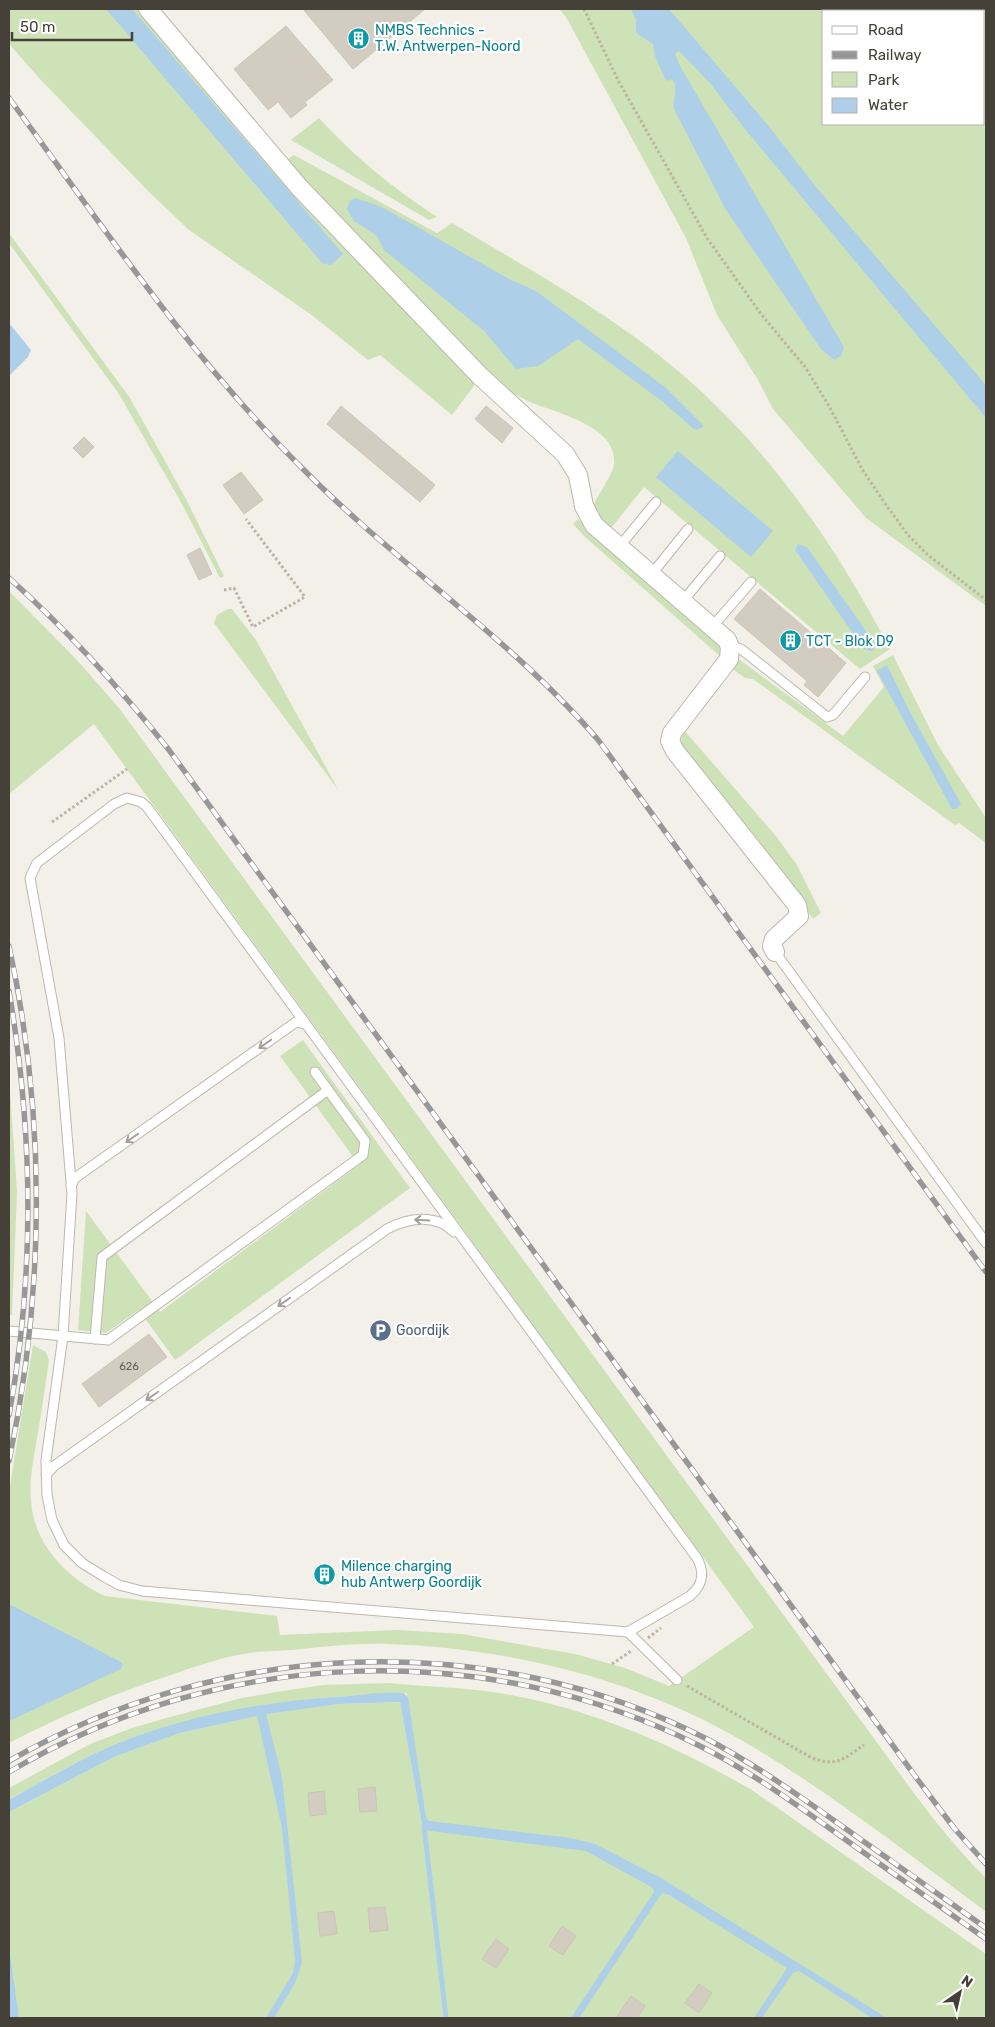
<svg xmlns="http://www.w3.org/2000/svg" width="995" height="2027" font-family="Rubik,sans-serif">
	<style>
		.green { fill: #cee2b7; fill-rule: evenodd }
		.water { fill: #adcfe8 }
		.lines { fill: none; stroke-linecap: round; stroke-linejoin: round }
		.stream { stroke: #adcfe8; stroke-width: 5 }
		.building { fill: #d3ccc0; stroke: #cdc4b4 }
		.service-casing { stroke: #bdb8ad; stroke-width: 11 }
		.minor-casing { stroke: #bdb8ad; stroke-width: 20 }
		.path { stroke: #bdb3a0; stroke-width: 3; stroke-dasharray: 2.5 2.5; stroke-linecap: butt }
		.service { stroke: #fff; stroke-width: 9 }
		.minor { stroke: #fff; stroke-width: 18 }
		.rail-casing { stroke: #979797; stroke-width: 5.5 }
		.rail { stroke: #fff; stroke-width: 4; stroke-dasharray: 11; stroke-linecap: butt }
		.oneway { stroke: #a2a09c }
		.labels { text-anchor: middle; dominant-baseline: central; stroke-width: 4.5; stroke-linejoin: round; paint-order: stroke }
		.number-label { font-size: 11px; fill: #69645a }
		.culture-label { font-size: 14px; fill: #0d838f; stroke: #fff; text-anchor: start }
		.service-label { font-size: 14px; fill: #4e5e75; stroke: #fff; text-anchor: start }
	</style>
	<rect width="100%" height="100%" fill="#f3f0e9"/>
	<!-- green -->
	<g class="green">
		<path d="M 9,9 L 140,9 L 476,383 L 452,415 L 380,355 L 368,360 L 313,316 L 189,230 L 149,192 L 40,79 L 9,44 Z"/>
		<path d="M 559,9 L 986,9 L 986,606 L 866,518 L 773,409 L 758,380 L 717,315 L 686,238 L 566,17 ZM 824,11 L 984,11 L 984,124 L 824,124 Z"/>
		<path d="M 319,118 C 354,157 393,188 437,217 L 429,220 L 291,140 Z"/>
		<path d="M 294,155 L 437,233 L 452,223 C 538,275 630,324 703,393 C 781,466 841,555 890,649 L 860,669 L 644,487 L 608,532 L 593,506 C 598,494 612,476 614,465 C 619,425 554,413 528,401 C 515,395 503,387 492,379 L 285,161 Z"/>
		<path d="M 9,233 L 130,398 L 186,499 L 224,576 L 220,578 L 182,504 L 119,394 L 9,243 Z"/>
		<path d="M 578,519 L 596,539 L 715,639 L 721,649 L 722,658 L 584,536 L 573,524 Z"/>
		<path d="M 9,591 L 76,659 L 119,708 L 873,1737 C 909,1786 943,1836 986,1878 L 986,1912 C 906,1852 827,1790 741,1740 C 635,1679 509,1648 387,1644 C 355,1643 323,1647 291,1650 C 277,1651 263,1651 249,1653 C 223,1657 196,1666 171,1675 C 115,1693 61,1716 9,1743 L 9,1492 L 33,1345 L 46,1352 L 49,1360 C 45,1388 41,1416 36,1444 C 33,1462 29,1482 31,1501 C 34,1545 68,1579 105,1596 L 277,1616 L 280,1635 L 397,1630 L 462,1634 L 575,1654 L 625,1668 L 669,1686 L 754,1627 L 94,724 L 9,794 Z"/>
		<path d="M 228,609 L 232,609 L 256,640 L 339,791 L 214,623 L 217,615 Z"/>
		<path d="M 893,655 L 938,745 L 986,818 L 986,843 L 959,823 L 955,825 L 753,679 L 745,678 L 731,668 L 736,657 L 843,736 L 884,687 L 873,666 Z"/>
		<path d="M 683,729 L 776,836 L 797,865 L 821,913 L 813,919 L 683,750 L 681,742 Z"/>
		<path d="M 303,1040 L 410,1188 L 175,1360 L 139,1310 L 106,1333 L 78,1330 L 86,1211 L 160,1312 L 359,1165 L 280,1056 Z"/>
		<path d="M 9,1076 L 17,1192 L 12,1315 L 9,1315 Z"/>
		<path d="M 388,1683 C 427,1687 467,1687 505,1694 C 595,1710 673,1745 752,1790 L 986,1954 L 986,2018 L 19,2018 L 9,1946 L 9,1812 L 114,1757 L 180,1733 L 269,1713 L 339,1704 L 400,1702 L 423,1830 L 407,1694 L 400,1693 C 308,1698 219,1707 131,1738 C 89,1753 48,1778 9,1800 L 9,1788 L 90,1744 L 132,1728 L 170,1717 L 242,1698 L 276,1692 L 323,1685 Z"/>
	</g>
	<!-- water -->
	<g class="water">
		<path d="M 106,9 L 132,9 L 343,254 L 331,265 L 322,263 Z"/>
		<path d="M 631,9 L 669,9 L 767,124 L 816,187 L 986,385 L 986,418 L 744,128 L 710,83 L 679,51 L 675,54 L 680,66 L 844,347 L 841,356 L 834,360 L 821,349 L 726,210 L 674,109 C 672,99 679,87 672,79 L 666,81 L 655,56 L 653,44 L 636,33 L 636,19 Z"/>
		<path d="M 355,198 L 382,207 L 509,279 L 536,291 L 666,388 L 704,426 L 697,430 L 694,429 L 663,402 L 578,339 L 538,366 L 516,369 L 484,331 L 384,250 L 377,236 L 354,221 L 347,209 L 350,201 Z"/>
		<path d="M 9,323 L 31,350 L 28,357 L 9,376 Z"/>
		<path d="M 678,451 L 773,531 L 751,557 L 656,477 Z"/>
		<path d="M 798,544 L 807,547 L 875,644 L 875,648 L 872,651 L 864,649 L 795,550 Z"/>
		<path d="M 887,665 L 910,712 L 961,804 L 956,809 L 952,809 L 877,671 Z"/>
		<path d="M 9,1604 L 121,1662 L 123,1665 L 121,1669 L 9,1721 Z"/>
		<path d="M 403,1693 L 408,1697 L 426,1818 L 429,1821 L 571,1838 L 595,1844 L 661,1878 L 887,2018 L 872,2018 L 799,1971 L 793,1973 L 762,2018 L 754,2018 L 787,1968 L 669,1895 L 662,1893 L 579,2018 L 571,2018 L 654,1892 L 653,1888 L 586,1851 L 423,1830 L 400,1702 L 339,1704 L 266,1714 L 282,1777 L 302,1963 L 295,1983 L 274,2018 L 266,2018 L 293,1973 L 295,1960 L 282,1828 L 257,1716 L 180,1733 L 114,1757 L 9,1812 L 9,1800 C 48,1778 88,1754 131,1738 C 197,1714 269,1701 339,1697 C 360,1695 383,1691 403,1693 Z"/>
		<path d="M 9,1946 L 18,2010 L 19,2018 L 9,2018 Z"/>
	</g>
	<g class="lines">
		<!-- stream -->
		<path class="stream" d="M 424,1826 L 446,2018"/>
	</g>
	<!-- building -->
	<g class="building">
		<path d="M 303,9 L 425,9 L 353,69 Z"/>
		<path d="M 286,26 L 333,80 L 305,102 L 307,105 L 291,118 L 278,102 L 268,110 L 234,69 Z"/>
		<path d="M 341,406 L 435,485 L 420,502 L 327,424 Z"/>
		<path d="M 486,406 L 513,428 L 502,443 L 475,419 Z"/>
		<path d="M 84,437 L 94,447 L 83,458 L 73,448 Z"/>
		<path d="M 241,472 L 263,500 L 244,514 L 223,485 Z"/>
		<path d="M 200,548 L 212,574 L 199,580 L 187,555 Z"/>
		<path d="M 760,589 L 846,663 L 818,697 L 804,685 L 807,681 L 734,619 Z"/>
		<path d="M 149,1334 L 167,1357 L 99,1407 L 82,1384 Z"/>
		<path d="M 375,1787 L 377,1811 L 360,1812 L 358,1789 Z"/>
		<path d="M 324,1791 L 326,1814 L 310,1816 L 308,1793 Z"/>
		<path d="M 385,1907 L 388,1930 L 370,1932 L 368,1908 Z"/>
		<path d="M 334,1911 L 337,1934 L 320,1936 L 318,1913 Z"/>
		<path d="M 562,1926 L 576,1936 L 563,1955 L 549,1946 Z"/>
		<path d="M 496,1939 L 509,1949 L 496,1968 L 482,1959 Z"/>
		<path d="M 699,1984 L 712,1993 L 699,2013 L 685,2003 Z"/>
		<path d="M 631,1996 L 645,2006 L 637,2018 L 616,2018 Z"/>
	</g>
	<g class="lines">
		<defs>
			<g id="service">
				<path d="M 619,547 L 656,502"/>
				<path d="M 651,575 L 688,529"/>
				<path d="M 683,601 L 720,556"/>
				<path d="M 713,626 L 751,582"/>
				<path d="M 730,647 L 741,649 L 827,717 L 833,715 L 865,677"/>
				<path d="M 127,798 L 141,802 L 147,807 L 697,1558 C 705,1573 703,1585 690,1596 L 628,1632 L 142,1591 L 119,1585 L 103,1576 L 82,1563 L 64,1545 L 52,1520 L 47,1495 L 46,1460 L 63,1336 L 72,1194 L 59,1038 L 30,878 L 37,863 L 114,804 Z"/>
				<path d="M 775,952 L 986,1243"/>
				<path d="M 71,1186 L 75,1178 L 296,1022 L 306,1024"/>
				<path d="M 9,1331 L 108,1340 L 363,1155 L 365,1141 L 315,1072"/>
				<path d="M 95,1339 L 102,1257 L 328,1090"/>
				<path d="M 46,1475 L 54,1466 L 387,1229 C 408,1218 435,1213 454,1232"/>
				<path d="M 628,1632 L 677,1680"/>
			</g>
			<path id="minor" d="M 148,9 L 299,187 L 480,376 L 565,454 L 578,475 L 584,506 L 594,525 L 727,640 L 730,647 L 729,659 L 672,733 L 670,741 L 675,751 L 797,905 L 799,916 L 774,939 L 772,946 L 775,952"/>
		</defs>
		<!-- service casing -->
		<use href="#service" class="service-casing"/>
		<!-- minor casing -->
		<use href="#minor" class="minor-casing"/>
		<!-- path -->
		<g class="path">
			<path d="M 584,9 L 619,82 L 707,238 L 761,314 L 805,367 L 829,406 L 862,469 L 884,502 L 908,535 L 928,555 L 986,600"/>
			<path d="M 224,590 L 234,588 L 253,627 L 305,597 L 246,519"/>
			<path d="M 52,822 L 127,769"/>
			<path d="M 648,1638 L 661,1628"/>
			<path d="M 612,1664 L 631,1651"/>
			<path d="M 687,1686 L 812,1758 C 838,1767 843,1759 864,1745"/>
		</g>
		<!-- service -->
		<use href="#service" class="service"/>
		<!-- minor -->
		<use href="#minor" class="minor"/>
		<defs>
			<g id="rail">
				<path d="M 9,98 C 103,227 190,357 304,470 C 398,565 512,639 599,741 L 986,1272"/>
				<path d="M 9,578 C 67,630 120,688 169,750 L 918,1780 L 954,1828 L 986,1864"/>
				<path d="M 9,946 C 46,1116 45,1291 9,1461"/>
				<path d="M 9,991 C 33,1131 35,1275 9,1415"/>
				<path d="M 9,1761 C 221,1639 487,1627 707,1739 C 756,1765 801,1797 846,1829 C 893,1862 940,1895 986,1928"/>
				<path d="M 9,1772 C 219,1648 483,1636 702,1747 C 753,1773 800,1807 846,1840 C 893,1873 940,1906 986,1939"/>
			</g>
		</defs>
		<!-- rail casing -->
		<use href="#rail" class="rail-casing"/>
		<!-- rail -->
		<use href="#rail" class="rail"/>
	</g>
	<!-- one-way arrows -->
	<defs><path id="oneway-shaft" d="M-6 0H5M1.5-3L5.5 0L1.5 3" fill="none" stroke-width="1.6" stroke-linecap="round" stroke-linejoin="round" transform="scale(1.25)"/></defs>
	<g class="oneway">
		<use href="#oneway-shaft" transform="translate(265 1044) rotate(145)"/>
		<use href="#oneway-shaft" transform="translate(132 1138) rotate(145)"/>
		<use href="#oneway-shaft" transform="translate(422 1220) rotate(-177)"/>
		<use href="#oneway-shaft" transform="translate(284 1302) rotate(145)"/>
		<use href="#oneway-shaft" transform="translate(152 1396) rotate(145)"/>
	</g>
	<!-- icons -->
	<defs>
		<symbol id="building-disc" viewBox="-11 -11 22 22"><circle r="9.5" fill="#0f9aa8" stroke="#fff"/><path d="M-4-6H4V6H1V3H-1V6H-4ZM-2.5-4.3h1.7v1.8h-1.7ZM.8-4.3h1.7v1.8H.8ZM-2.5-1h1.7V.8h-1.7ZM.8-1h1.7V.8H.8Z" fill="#fff"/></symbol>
		<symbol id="parking-disc" viewBox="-11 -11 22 22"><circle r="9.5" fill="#5c6f8a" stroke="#fff"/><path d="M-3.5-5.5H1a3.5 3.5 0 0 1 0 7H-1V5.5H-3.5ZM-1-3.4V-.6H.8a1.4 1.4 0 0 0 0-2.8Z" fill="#fff"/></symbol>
	</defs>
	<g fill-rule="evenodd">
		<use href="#building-disc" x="346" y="26" width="25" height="25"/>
		<use href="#building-disc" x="778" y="628" width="25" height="25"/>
		<use href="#parking-disc" x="368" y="1318" width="25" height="25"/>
		<use href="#building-disc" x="312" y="1562" width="25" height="25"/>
	</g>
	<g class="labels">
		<!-- number labels -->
		<g class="number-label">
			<text x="129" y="1366">626</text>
		</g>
		<!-- culture labels -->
		<g class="culture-label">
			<text x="375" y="30">NMBS Technics -<tspan x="375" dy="16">T.W. Antwerpen-Noord</tspan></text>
			<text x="806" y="641">TCT - Blok D9</text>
			<text x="341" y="1566">Milence charging<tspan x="341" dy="16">hub Antwerp Goordijk</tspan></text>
		</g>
		<!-- service labels -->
		<g class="service-label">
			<text x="396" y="1330">Goordijk</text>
		</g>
	</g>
	<!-- border -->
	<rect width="995" height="2027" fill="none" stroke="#464138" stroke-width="20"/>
	<!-- legend -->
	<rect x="822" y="10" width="162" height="115" fill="#ffffff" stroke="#b5b3af"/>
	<rect x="832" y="26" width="25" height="8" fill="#ffffff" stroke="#b5b3af"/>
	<text x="868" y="35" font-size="15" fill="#464138">Road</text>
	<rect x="832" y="51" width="25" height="8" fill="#979797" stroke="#b5b3af"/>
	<text x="868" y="60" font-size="15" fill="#464138">Railway</text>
	<rect x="832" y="72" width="25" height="15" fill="#cee2b7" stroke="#b5b3af"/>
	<text x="868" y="85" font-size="15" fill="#464138">Park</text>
	<rect x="832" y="98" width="25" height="15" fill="#adcfe8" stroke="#b5b3af"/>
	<text x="868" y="110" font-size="15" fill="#464138">Water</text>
	<!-- north arrow -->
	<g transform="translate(960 1992) rotate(34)" stroke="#ffffff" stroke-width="4" paint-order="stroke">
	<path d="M0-4L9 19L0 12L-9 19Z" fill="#464138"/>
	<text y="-8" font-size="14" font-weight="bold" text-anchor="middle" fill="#464138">N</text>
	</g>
	<!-- scale -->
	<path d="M12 32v8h120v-8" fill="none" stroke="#464138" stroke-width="2.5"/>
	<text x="20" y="32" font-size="15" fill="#464138" stroke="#ffffff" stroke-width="4" paint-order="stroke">50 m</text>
</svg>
